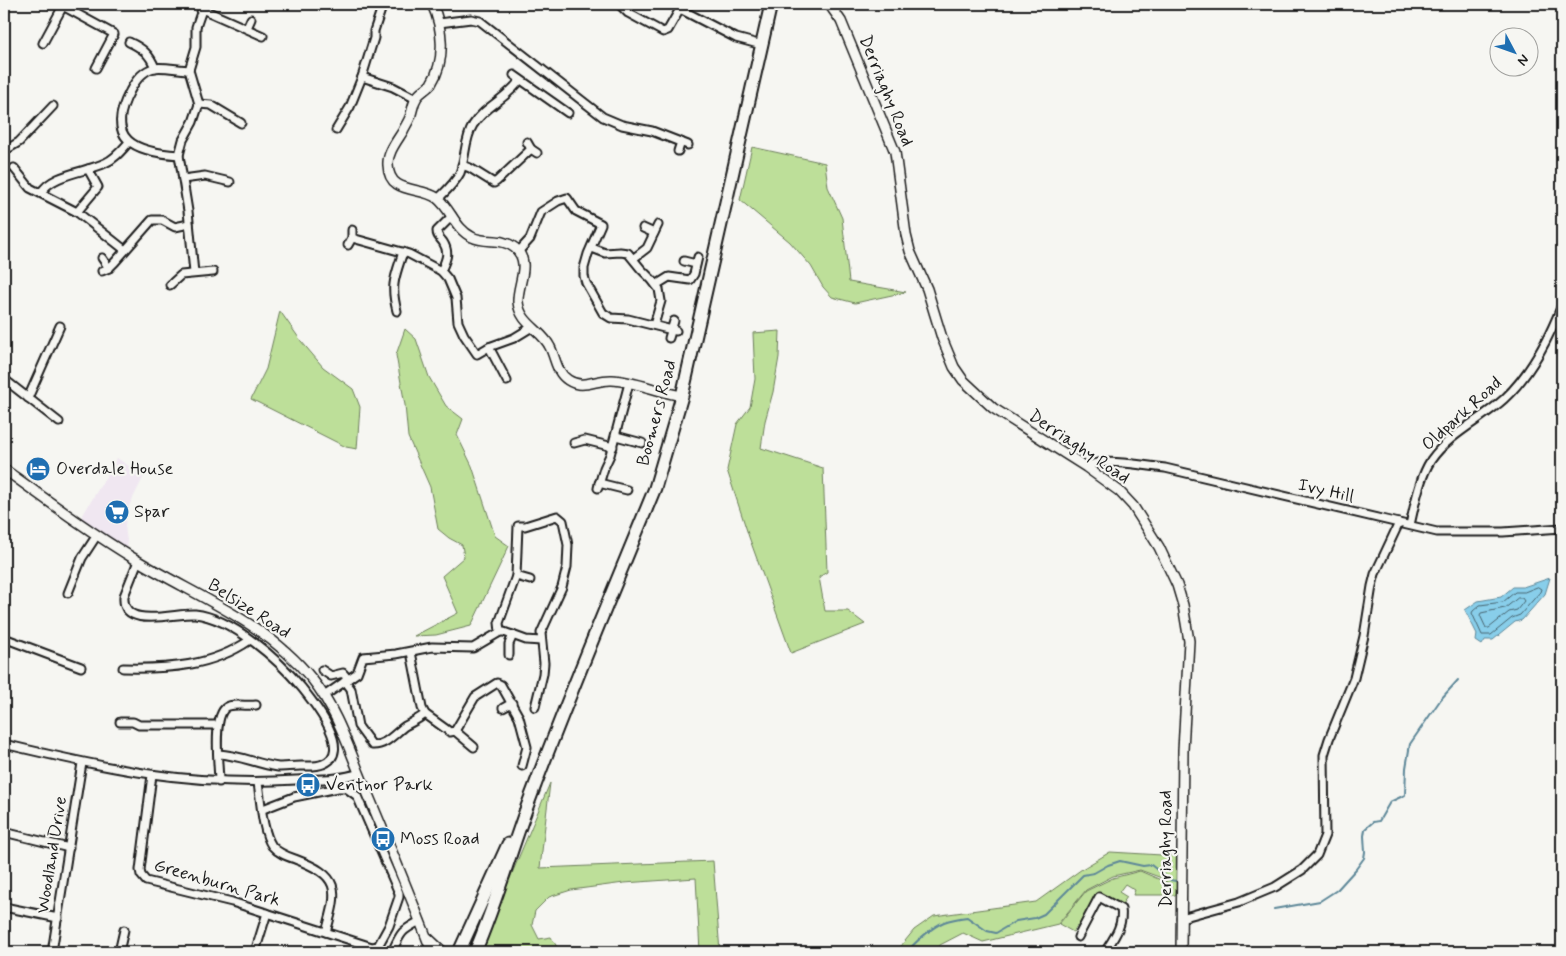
<svg xmlns="http://www.w3.org/2000/svg" width="1566" height="956" font-family="Mynerve,sans-serif">
	<style>
		.built { fill: #f0e7f1 }
		.green { fill: #bddf99; stroke: #6c7e5a }
		.water { fill: #88ceea; stroke: #5d8798 }
		.lines { fill: none; stroke-linecap: round; stroke-linejoin: round }
		.shore { stroke: #47636e; stroke-width: 1 }
		.stream { stroke: #5d8798; stroke-width: 2 }
		.minor-casing { stroke: #1c1c1c; stroke-width: 11 }
		.tertiary-casing { stroke: #1c1c1c; stroke-width: 12 }
		.primary-casing { stroke: #1c1c1c; stroke-width: 15 }
		.minor { stroke: #f6f6f2; stroke-width: 7 }
		.tertiary { stroke: #f6f6f2; stroke-width: 9 }
		.primary { stroke: #f6f6f2; stroke-width: 11 }
		.labels { text-anchor: middle; dominant-baseline: central; stroke-width: 4.5; stroke-linejoin: round; paint-order: stroke }
		.street-label { font-size: 18px; fill: #1c1c1c; stroke: #f6f6f2 }
		.poi-label { font-size: 18px; fill: #1c1c1c; stroke: #f6f6f2; text-anchor: start }
	</style>
	<rect width="100%" height="100%" fill="#f6f6f2"/>
	<filter id="ink" filterUnits="userSpaceOnUse"><feTurbulence type="fractalNoise" baseFrequency=".02" numOctaves="2"/><feDisplacementMap in="SourceGraphic" scale="10" xChannelSelector="R" yChannelSelector="G"/><feConvolveMatrix kernelMatrix="1 2 1 2 8 2 1 2 1" color-interpolation-filters="sRGB"/></filter>
	<g filter="url(#ink)">
		<!-- built -->
		<path class="built" d="M 117,458 L 144,476 L 127,510 L 125,526 L 128,549 L 81,518 Z"/>
		<!-- green -->
		<g class="green">
			<path d="M 752,147 L 825,163 L 828,187 L 842,218 L 849,282 L 906,292 L 855,303 L 832,297 L 823,287 L 811,266 L 790,242 L 740,200 Z"/>
			<path d="M 280,311 L 301,341 L 323,367 L 353,389 L 360,407 L 357,449 L 346,447 L 251,399 L 266,369 Z"/>
			<path d="M 405,329 L 416,339 L 429,377 L 446,406 L 463,419 L 457,435 L 472,466 L 495,536 L 509,546 L 471,626 L 436,635 L 414,636 L 458,613 L 442,576 L 464,557 L 462,545 L 449,538 L 438,529 L 430,487 L 408,437 L 405,405 L 396,355 Z"/>
			<path d="M 780,331 L 779,357 L 773,392 L 765,421 L 761,448 L 823,468 L 827,572 L 819,577 L 825,611 L 848,611 L 865,624 L 791,653 L 749,537 L 727,470 L 737,424 L 750,407 L 755,379 L 753,333 Z"/>
			<path d="M 550,783 L 540,868 L 713,861 L 720,952 L 700,952 L 696,878 L 624,883 L 571,890 L 549,897 L 535,911 L 532,925 L 539,939 L 551,937 L 560,952 L 479,952 Z"/>
			<path d="M 1110,852 L 1179,856 L 1179,895 L 1133,895 L 1135,890 L 1125,884 L 1119,892 L 1127,897 L 1122,904 L 1118,905 L 1098,895 L 1079,927 L 1077,926 L 1073,932 L 1059,924 L 1086,891 L 1113,878 L 1140,871 L 1170,884 L 1159,877 L 1140,870 L 1113,876 L 1086,890 L 1058,924 L 983,942 L 963,933 L 940,945 L 935,952 L 896,952 L 914,930 L 934,916 L 1036,902 L 1082,869 Z"/>
		</g>
		<!-- water -->
		<path class="water" d="M 1550,578 L 1545,594 L 1522,620 L 1515,622 L 1493,640 L 1485,640 L 1482,645 L 1476,641 L 1477,634 L 1465,610 L 1478,601 L 1501,597 L 1513,587 L 1523,587 Z"/>
		<g class="lines">
			<!-- shore -->
			<g class="shore">
				<path d="M 1538,587 L 1541,589 L 1540,592 L 1520,615 L 1512,618 L 1491,635 L 1482,635 L 1472,613 L 1473,611 L 1480,605 L 1503,602 L 1515,592 L 1524,592 Z"/>
				<path d="M 1518,598 L 1522,598 L 1524,601 L 1517,610 L 1509,612 L 1489,628 L 1486,628 L 1480,615 L 1481,613 L 1505,608 Z"/>
			</g>
			<!-- stream -->
			<g class="stream">
				<path d="M 1274,909 L 1320,901 L 1337,890 L 1356,869 L 1364,858 L 1365,852 L 1364,836 L 1365,829 L 1373,822 L 1379,821 L 1390,802 L 1405,795 L 1406,768 L 1410,744 L 1441,699 L 1458,680"/>
				<path d="M 908,952 C 913,943 934,926 944,922 C 952,919 959,918 967,917 L 987,931 L 996,933 L 1016,921 L 1035,918 L 1044,914 L 1083,875 L 1094,873 L 1108,865 L 1120,861 L 1143,866 L 1151,865 L 1170,880 L 1176,881"/>
			</g>
			<defs>
				<g id="minor">
					<path d="M 59,4 L 114,34 L 96,68"/>
					<path d="M 619,4 L 628,13 L 663,32 L 668,30 L 680,9"/>
					<path d="M 683,4 L 680,9 L 736,38 L 762,45"/>
					<path d="M 202,9 L 263,36"/>
					<path d="M 439,23 L 471,19 L 480,21 L 603,117 L 622,125 L 652,131 L 688,145"/>
					<path d="M 247,28 L 251,19"/>
					<path d="M 129,42 C 142,48 150,54 155,68"/>
					<path d="M 43,43 L 63,6"/>
					<path d="M 514,75 L 568,113"/>
					<path d="M 362,77 L 393,87 L 416,99"/>
					<path d="M 199,104 L 211,105 L 241,123"/>
					<path d="M 336,130 L 350,107 L 362,77 L 374,38 L 374,31 L 383,4"/>
					<path d="M 527,142 L 531,149 L 537,153"/>
					<path d="M 4,151 L 19,142 L 53,106"/>
					<path d="M 678,151 L 681,142"/>
					<path d="M 179,155 C 135,152 104,140 130,91 C 135,81 142,71 154,68 C 162,66 180,70 189,70"/>
					<path d="M 462,165 L 470,168 L 494,183 L 497,181 L 531,149"/>
					<path d="M 14,168 L 30,188 L 77,212 L 125,250"/>
					<path d="M 183,179 L 205,176 L 230,182"/>
					<path d="M 41,193 C 51,174 87,172 105,163 C 115,159 122,150 129,142"/>
					<path d="M 438,199 C 446,191 455,183 460,173 C 466,157 464,140 473,125 C 485,106 508,98 520,80"/>
					<path d="M 77,212 L 98,187 L 88,169"/>
					<path d="M 643,228 L 654,233"/>
					<path d="M 352,238 L 409,254 L 441,271 L 448,279 L 456,298 L 458,322 L 464,335 L 477,354 L 489,347"/>
					<path d="M 348,245 L 352,238 L 352,230"/>
					<path d="M 592,248 L 605,253 L 620,252 L 628,253 L 641,269 L 652,280 L 659,289 L 661,301 L 654,325"/>
					<path d="M 518,252 L 530,239 L 541,212 L 558,201 L 567,198 L 576,211 L 601,224 L 588,254 L 584,268 L 584,276 L 586,283 L 603,313 L 611,318 L 628,319 L 676,331"/>
					<path d="M 102,258 L 109,268"/>
					<path d="M 634,258 L 647,248 L 658,225"/>
					<path d="M 684,261 L 696,264"/>
					<path d="M 102,271 L 109,268 L 115,262 L 152,220 L 162,220 L 175,227 L 189,224"/>
					<path d="M 441,271 C 446,260 450,253 443,242 C 439,237 437,236 437,231 L 452,216"/>
					<path d="M 194,273 L 188,211 L 179,155 L 183,140 L 193,122 L 199,104 L 189,70 L 196,47 L 196,27 L 204,4"/>
					<path d="M 170,285 L 181,275 L 213,272"/>
					<path d="M 656,285 L 669,277 L 690,280 L 694,274 L 698,257"/>
					<path d="M 397,311 C 390,285 395,277 403,252"/>
					<path d="M 669,338 L 674,321"/>
					<path d="M 4,379 L 59,422"/>
					<path d="M 507,381 L 489,347 L 514,338 L 532,327"/>
					<path d="M 28,398 L 60,326"/>
					<path d="M 616,436 L 642,443"/>
					<path d="M 574,443 L 585,440 L 613,447"/>
					<path d="M 1086,467 C 1100,457 1147,466 1165,468 L 1437,532 L 1503,532 L 1562,528"/>
					<path d="M 599,483 L 627,490"/>
					<path d="M 598,488 L 604,468 L 610,455 L 629,383"/>
					<path d="M 1410,525 C 1415,504 1419,479 1431,460 C 1449,434 1481,420 1504,399 C 1531,374 1549,338 1562,305"/>
					<path d="M 138,561 L 124,596 C 121,631 177,612 195,614 C 232,618 279,660 302,688 C 314,703 354,752 323,764 C 316,767 308,766 301,766 C 293,766 285,767 278,767 C 257,764 239,755 219,754"/>
					<path d="M 516,576 L 530,580"/>
					<path d="M 68,593 L 82,558 L 97,535"/>
					<path d="M 500,632 L 499,623 L 516,576 L 518,526 L 525,526 L 557,516 L 563,521 L 568,545 L 567,567 L 562,587 L 541,633 L 544,663 L 543,674 L 535,707"/>
					<path d="M 4,638 L 81,667"/>
					<path d="M 411,652 L 422,708 L 425,714 L 450,732 L 455,731 L 475,697 L 497,683 L 501,685 L 519,717 L 527,747 L 522,766"/>
					<path d="M 509,655 L 509,644 L 513,635"/>
					<path d="M 123,668 C 168,669 211,667 250,640"/>
					<path d="M 322,670 L 331,676 L 343,673 L 348,679"/>
					<path d="M 345,681 L 351,689 L 358,726 L 372,745 C 386,746 395,733 405,726 C 412,722 419,719 425,714"/>
					<path d="M 324,696 L 357,673 L 363,657 L 396,654 L 432,647 L 473,648 L 500,632 L 504,632 L 526,640 L 541,641"/>
					<path d="M 503,708 L 512,703"/>
					<path d="M 120,722 L 133,722 L 139,725 L 218,725"/>
					<path d="M 455,731 L 474,747"/>
					<path d="M 4,744 C 104,768 191,787 296,780 C 316,779 340,780 359,773"/>
					<path d="M 152,775 L 140,870 L 141,875 L 146,881 L 232,902 L 372,947 L 378,946 L 389,926 L 399,897 L 399,893 L 357,796 L 346,788 L 338,788 L 294,797 L 263,809"/>
					<path d="M 219,782 C 219,767 211,711 229,706 C 237,704 248,706 256,705"/>
					<path d="M 258,783 C 261,801 262,831 272,846 C 278,853 286,856 295,859 C 340,876 339,888 326,932"/>
					<path d="M 4,832 L 69,848"/>
					<path d="M 4,907 L 58,918"/>
					<path d="M 1181,918 L 1239,902 L 1275,887 L 1302,870 L 1317,855 L 1325,835 L 1324,755 L 1329,739 L 1354,678 L 1364,636 L 1372,586 L 1375,574 L 1399,523"/>
					<path d="M 1078,937 L 1099,897 L 1121,909 C 1124,925 1113,939 1105,952"/>
					<path d="M 52,952 L 82,763"/>
					<path d="M 119,952 L 124,930"/>
					<path d="M 255,952 L 267,913"/>
					<path d="M 392,952 C 401,932 401,931 420,921"/>
				</g>
				<g id="tertiary">
					<path d="M 432,4 C 443,28 446,60 431,84 C 427,89 421,91 417,97 C 413,103 413,108 411,114 C 410,120 405,126 403,131 C 397,141 387,153 388,165 C 389,195 420,186 437,198 C 451,209 455,229 472,237 C 486,244 502,237 515,248 C 532,263 517,284 518,302 C 520,324 542,330 550,347 C 556,359 556,372 568,380 C 583,390 596,379 612,380 C 635,381 658,392 682,396"/>
					<path d="M 829,4 L 841,21 L 895,152 L 906,235 L 910,251 L 927,289 L 942,338 L 954,367 L 963,380 L 993,408 L 1086,467 L 1119,491 L 1133,506 L 1147,528 L 1159,547 L 1177,585 L 1183,605 L 1189,641 L 1183,750 L 1181,952"/>
					<path d="M 4,469 C 48,501 91,533 138,561 C 198,597 267,623 312,679 C 336,709 348,746 362,780 C 386,837 410,894 432,952"/>
					<path d="M 428,938 L 443,952"/>
				</g>
				<g id="primary">
					<path d="M 459,952 L 508,844"/>
					<path d="M 475,952 C 498,899 513,842 534,788 C 572,687 614,588 655,488 L 682,396 L 771,4"/>
				</g>
			</defs>
			<!-- minor casing -->
			<use href="#minor" class="minor-casing"/>
			<!-- tertiary casing -->
			<use href="#tertiary" class="tertiary-casing"/>
			<!-- primary casing -->
			<use href="#primary" class="primary-casing"/>
			<!-- minor -->
			<use href="#minor" class="minor"/>
			<!-- tertiary -->
			<use href="#tertiary" class="tertiary"/>
			<!-- primary -->
			<use href="#primary" class="primary"/>
		</g>
	</g>
	<!-- icons -->
	<defs>
		<symbol id="hotel-disc" viewBox="-11 -11 22 22"><circle r="9.5" fill="#1f6fb2" stroke="#f6f6f2"/><path d="M-6-4.5h1.5V1H6V5H4.5V3h-9V5H-6ZM-4 0a1.8 1.8 0 1 1 3.6 0ZM.5 0V-2.5h3Q6-2.5 6 0Z" fill="#fff"/></symbol>
		<symbol id="supermarket-disc" viewBox="-11 -11 22 22"><circle r="9.5" fill="#1f6fb2" stroke="#f6f6f2"/><path d="M-6-5.5h2.5l.6 2H6L4.5 2H-2.5L-4.4-4H-6ZM-1.5 3.2a1.3 1.3 0 1 0 .1 0ZM3 3.2a1.3 1.3 0 1 0 .1 0Z" fill="#fff"/></symbol>
		<symbol id="bus-disc" viewBox="-11 -11 22 22"><circle r="9.5" fill="#1f6fb2" stroke="#f6f6f2"/><path d="M-5-6H5V4H4V6H2V4H-2V6H-4V4H-5ZM-3.5-4V0h7V-4ZM-3.5 1.2v1.5H-2V1.2ZM2 1.2v1.5H3.5V1.2Z" fill="#fff"/></symbol>
	</defs>
	<g fill-rule="evenodd">
		<use href="#hotel-disc" x="24" y="455" width="28" height="28"/>
		<use href="#supermarket-disc" x="103" y="498" width="28" height="28"/>
		<use href="#bus-disc" x="294" y="771" width="28" height="28"/>
		<use href="#bus-disc" x="369" y="825" width="28" height="28"/>
	</g>
	<g class="labels">
		<!-- street labels -->
		<g class="street-label">
			<text transform="translate(886 91) rotate(68)">Derriaghy Road</text>
			<text transform="translate(657 413) rotate(-75)">Boomers Road</text>
			<text transform="translate(1462 414) rotate(-42)">Oldpark Road</text>
			<text transform="translate(1079 447) rotate(34)">Derriaghy Road</text>
			<text transform="translate(1326 491) rotate(13)">Ivy Hill</text>
			<text transform="translate(249 609) rotate(33)">Belsize Road</text>
			<text transform="translate(1166 849) rotate(-90)">Derriaghy Road</text>
			<text transform="translate(52 855) rotate(-81)">Woodland Drive</text>
			<text transform="translate(217 883) rotate(16)">Greenburn Park</text>
		</g>
		<!-- poi labels -->
		<g class="poi-label">
			<text x="56" y="469">Overdale House</text>
			<text x="134" y="512">Spar</text>
			<text x="326" y="785">Ventnor Park</text>
			<text x="400" y="839">Moss Road</text>
		</g>
	</g>
	<!-- margin -->
	<rect width="1566" height="956" fill="none" stroke="#f6f6f2" stroke-width="20"/>
	<rect x="10" y="10" width="1546" height="936" fill="none" stroke="#1c1c1c" stroke-width="2" filter="url(#ink)"/>
	<!-- north arrow -->
	<g transform="translate(1514 52) rotate(131)"><circle r="24" fill="#f6f6f2" stroke="#9f9f9c"/>
	<path d="M0-4L9 19L0 12L-9 19Z" fill="#1f6fb2"/>
	<text y="-8" font-size="14" font-weight="bold" text-anchor="middle" fill="#1c1c1c">N</text>
	</g>
</svg>
